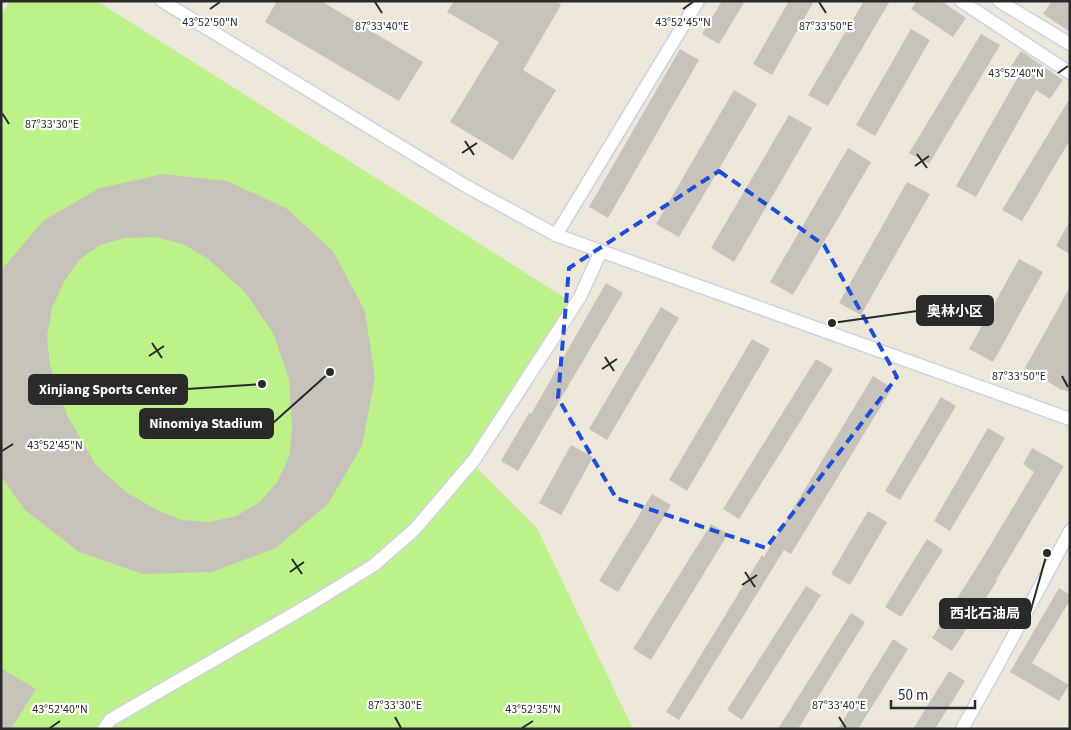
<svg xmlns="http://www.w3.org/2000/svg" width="1071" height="730" font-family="'Source Sans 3','Noto Sans SC',sans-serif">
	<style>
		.pitch { fill: #bdf28b }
		.building { fill: #c8c3ba; fill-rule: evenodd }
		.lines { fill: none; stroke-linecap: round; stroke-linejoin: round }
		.minor-casing { stroke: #cfd1e4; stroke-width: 15 }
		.minor { stroke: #fff; stroke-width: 12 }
		.marked { fill: none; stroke: #1d4ed8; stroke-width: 4; stroke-dasharray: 10 6; stroke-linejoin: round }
		.ticks { fill: none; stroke: #2a2a2a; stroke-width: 2 }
		.ticks-label { font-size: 12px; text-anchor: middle; fill: #2a2a2a; stroke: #fff; stroke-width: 4.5; stroke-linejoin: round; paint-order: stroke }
		.leader { fill: none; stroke: #2a2a2a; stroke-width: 2 }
		.callout-dot { fill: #2a2a2a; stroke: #fff; stroke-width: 2 }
		.callout { fill: #2a2a2a; stroke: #2a2a2a; stroke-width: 2 }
		.callout-label { font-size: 14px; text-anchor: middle; font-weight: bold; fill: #fff }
	</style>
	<rect width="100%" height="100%" fill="#ede7da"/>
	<!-- pitch -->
	<path class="pitch" d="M 10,1 L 97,1 L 570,301 L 477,468 L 537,528 L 633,729 L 1,729 L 1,15 Z"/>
	<!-- building -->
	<g class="building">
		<path d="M 277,1 L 321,1 L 423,62 L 399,101 L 265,22 Z"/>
		<path d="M 454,1 L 556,1 L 561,5 L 523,70 L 556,90 L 513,160 L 450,122 L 499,42 L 447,12 Z"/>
		<path d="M 722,1 L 745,1 L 719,44 L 702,34 Z"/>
		<path d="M 789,1 L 814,1 L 772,75 L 753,64 Z"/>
		<path d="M 864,1 L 890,1 L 828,106 L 808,95 Z"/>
		<path d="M 917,1 L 941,1 L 966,18 L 953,37 L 911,9 Z"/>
		<path d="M 1052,1 L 1065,1 L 1070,4 L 1070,32 L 1043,14 Z"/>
		<path d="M 911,29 L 930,40 L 875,136 L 856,125 Z"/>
		<path d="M 981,34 L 1000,45 L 929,164 L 909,153 Z"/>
		<path d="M 680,49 L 699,60 L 608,218 L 589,207 Z"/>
		<path d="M 1021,51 L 1063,80 L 1050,99 L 1036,90 L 976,197 L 956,186 L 1018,77 L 1008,71 Z"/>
		<path d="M 734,90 L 757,104 L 679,237 L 656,224 Z"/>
		<path d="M 1070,98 L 1070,140 L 1022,221 L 1002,210 Z"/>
		<path d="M 789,115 L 812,128 L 734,262 L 711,248 Z"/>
		<path d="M 848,148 L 871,162 L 793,295 L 770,282 Z"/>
		<path d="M 163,174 L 227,181 L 286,208 L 333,251 L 365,311 L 375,378 L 362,446 L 328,504 L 276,548 L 212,572 L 143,574 L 79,552 L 25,510 L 1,476 L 2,269 L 44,220 L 100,188 ZM 155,237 L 183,244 L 208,259 L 245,292 L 273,333 L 289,379 L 292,429 L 289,456 L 278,481 L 260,502 L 236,516 L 210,522 L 182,520 L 157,510 L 126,492 L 96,465 L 67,415 L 50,365 L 47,336 L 52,308 L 64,282 L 79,260 L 100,245 L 125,238 Z"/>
		<path d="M 907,182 L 930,194 L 861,315 L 839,303 Z"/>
		<path d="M 1070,221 L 1070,254 L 1056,246 Z"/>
		<path d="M 1019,259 L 1043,272 L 993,362 L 969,349 Z"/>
		<path d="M 606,283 L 623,293 L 518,471 L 501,461 L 529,413 L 531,414 Z"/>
		<path d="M 1070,287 L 1070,392 L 1060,389 L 1025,368 Z"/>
		<path d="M 661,307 L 679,318 L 607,440 L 589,429 Z"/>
		<path d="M 752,339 L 770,349 L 687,491 L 669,480 Z"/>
		<path d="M 816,359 L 833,369 L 739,519 L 723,509 Z"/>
		<path d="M 873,376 L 892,388 L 791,554 L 784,550 L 679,720 L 666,712 L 762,555 L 764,557 Z"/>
		<path d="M 941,397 L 956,406 L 900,500 L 885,491 Z"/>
		<path d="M 988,428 L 1005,438 L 950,531 L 934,521 Z"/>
		<path d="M 571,445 L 593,457 L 561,515 L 539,503 Z"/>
		<path d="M 1032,448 L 1064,466 L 996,580 L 997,581 L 952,651 L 932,638 L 982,559 L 1034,472 L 1023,464 Z"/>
		<path d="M 652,494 L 671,505 L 618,592 L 599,581 Z"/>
		<path d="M 868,511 L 887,522 L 850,585 L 831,574 Z"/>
		<path d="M 711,524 L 728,534 L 651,660 L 633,649 Z"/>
		<path d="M 927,539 L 943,550 L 901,617 L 885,607 Z"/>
		<path d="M 806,586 L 821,595 L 742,720 L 727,710 Z"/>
		<path d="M 1059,588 L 1070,595 L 1070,600 L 1032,663 L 1069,685 L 1059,701 L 1010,672 Z"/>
		<path d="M 851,613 L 865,622 L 798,729 L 778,729 Z"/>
		<path d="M 893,639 L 908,649 L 858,729 L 838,729 Z"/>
		<path d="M 1,668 L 36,689 L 11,729 L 1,729 Z"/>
		<path d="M 949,671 L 965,681 L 935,729 L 913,729 Z"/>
	</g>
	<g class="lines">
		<defs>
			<g id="minor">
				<path d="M 162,1 L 464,185 L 556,235 L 1070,419"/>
				<path d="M 961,1 L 1070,73"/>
				<path d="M 999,1 L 1070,44"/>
				<path d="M 556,235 L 698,1"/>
				<path d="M 104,729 L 110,720 L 309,605 L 374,565 L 415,529 L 474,460 L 580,297 L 601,251"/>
				<path d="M 962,729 L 995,670 L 1070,531"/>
			</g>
		</defs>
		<!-- minor casing -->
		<use href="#minor" class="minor-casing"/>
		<!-- minor -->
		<use href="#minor" class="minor"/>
	</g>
	<!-- marked area -->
	<path class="marked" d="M 719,171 L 824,245 L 897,377 L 766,548 L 616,498 L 558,398 L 569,268 Z"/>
	<!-- ticks -->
	<path class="ticks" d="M 375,2 L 382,13M 819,2 L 826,13M 210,9 L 220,2M 683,9 L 693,2M 1058,73 L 1068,66M 2,113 L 9,124M 465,141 L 474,155M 462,153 L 477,143M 917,154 L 927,168M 915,166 L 929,156M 152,343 L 162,358M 149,356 L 164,346M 605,357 L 614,371M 602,369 L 617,359M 1062,376 L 1068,387M 2,451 L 13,444M 292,559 L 302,574M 290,572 L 304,562M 745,572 L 755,587M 742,585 L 757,575M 395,717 L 401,728M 839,717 L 846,728M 50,728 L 60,721M 522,728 L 533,721"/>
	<g class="ticks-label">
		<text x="210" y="26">43°52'50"N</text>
		<text x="683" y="26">43°52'45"N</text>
		<text x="382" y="30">87°33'40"E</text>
		<text x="826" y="30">87°33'50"E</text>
		<text x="1016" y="77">43°52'40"N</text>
		<text x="52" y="128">87°33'30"E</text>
		<text x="1019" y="380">87°33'50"E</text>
		<text x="55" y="449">43°52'45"N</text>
		<text x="395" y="709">87°33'30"E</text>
		<text x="839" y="709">87°33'40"E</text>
		<text x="60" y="713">43°52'40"N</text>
		<text x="533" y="713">43°52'35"N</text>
	</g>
	<!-- callouts -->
	<path class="leader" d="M832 323L917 311M262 384L187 389M330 372L273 423M1047 553L1030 613"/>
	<g class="callout-dot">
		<circle cx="832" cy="323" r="5"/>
		<circle cx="262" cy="384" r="5"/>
		<circle cx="330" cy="372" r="5"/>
		<circle cx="1047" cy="553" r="5"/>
	</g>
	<g class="callout">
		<rect x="917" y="296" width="76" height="29" rx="5"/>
		<rect x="29" y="375" width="158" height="29" rx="5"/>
		<rect x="140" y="409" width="133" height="29" rx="5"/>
		<rect x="940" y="599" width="90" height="29" rx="5"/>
	</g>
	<g class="callout-label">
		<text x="955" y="316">奥林小区</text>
		<text x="108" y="394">Xinjiang Sports Center</text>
		<text x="206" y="428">Ninomiya Stadium</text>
		<text x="985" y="618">西北石油局</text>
	</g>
	<!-- border -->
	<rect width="1071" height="730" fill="none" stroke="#2a2a2a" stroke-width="5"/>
	<!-- scale -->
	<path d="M891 700v8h84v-8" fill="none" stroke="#2a2a2a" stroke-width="2.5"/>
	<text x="898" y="700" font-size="15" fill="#2a2a2a" stroke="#ffffff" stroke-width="4" paint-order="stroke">50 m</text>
</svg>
